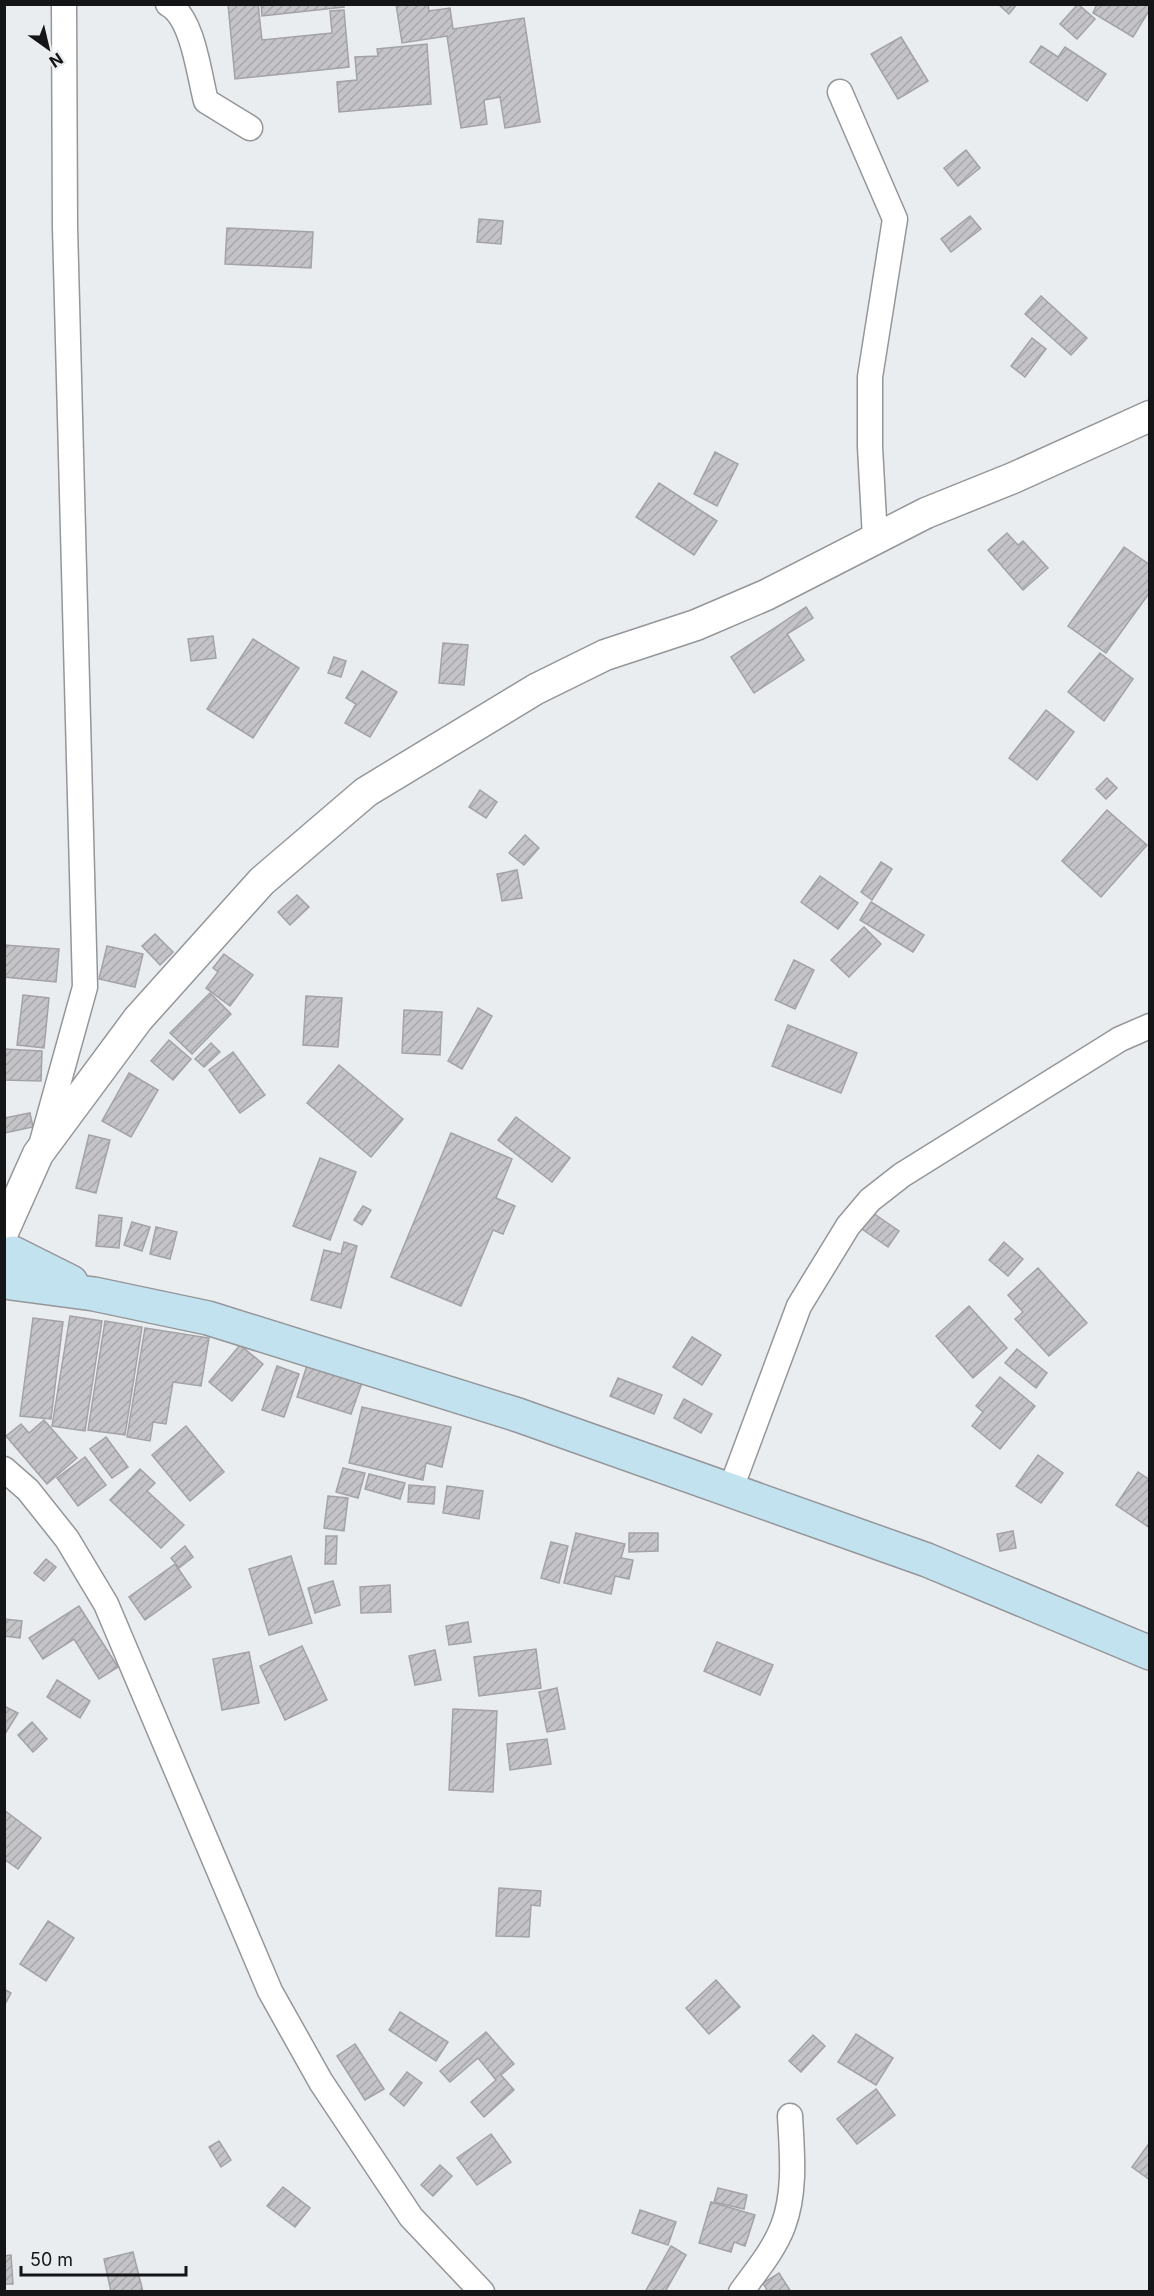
<svg xmlns="http://www.w3.org/2000/svg" width="1154" height="2296" font-family="Inter,sans-serif">
	<style>
		.building { fill: url(#building-hatch); stroke: #a3a3a7; stroke-width: 1.5 }
		.lines { fill: none; stroke-linecap: round; stroke-linejoin: round }
		.minor-casing { stroke: #949699; stroke-width: 27 }
		.tertiary-casing { stroke: #949699; stroke-width: 33 }
		.secondary-casing { stroke: #949699; stroke-width: 36 }
		.minor { stroke: #fff; stroke-width: 24 }
		.tertiary { stroke: #fff; stroke-width: 30 }
		.secondary { stroke: #c3e2ef; stroke-width: 33 }
	</style>
	<defs>
		<pattern id="building-hatch" width="6" height="6" patternUnits="userSpaceOnUse" patternTransform="scale(1.5)"><rect width="6" height="6" fill="#c4c4c8"/><path d="M-1 1l2-2M0 6l6-6M5 7l2-2" fill="none" stroke="#a8a8ab"/></pattern>
	</defs>
	<rect width="100%" height="100%" fill="#eaedf0"/>
	<!-- building -->
	<g class="building">
		<path d="M 228,4 L 258,4 L 262,40 L 332,33 L 330,11 L 344,10 L 349,67 L 235,79 Z"/>
		<path d="M 261,4 L 344,4 L 344,7 L 262,16 Z"/>
		<path d="M 396,4 L 428,4 L 429,11 L 450,8 L 453,29 L 524,18 L 540,122 L 505,128 L 500,97 L 484,100 L 487,124 L 461,128 L 447,36 L 402,43 Z"/>
		<path d="M 998,4 L 1017,4 L 1009,14 Z"/>
		<path d="M 1078,4 L 1095,19 L 1077,39 L 1060,24 Z"/>
		<path d="M 1097,4 L 1150,4 L 1150,9 L 1133,37 L 1093,13 Z"/>
		<path d="M 901,37 L 928,81 L 898,99 L 871,54 Z"/>
		<path d="M 427,44 L 431,104 L 339,112 L 337,82 L 357,80 L 355,57 L 378,56 L 377,49 Z"/>
		<path d="M 1041,46 L 1058,57 L 1065,47 L 1106,74 L 1087,101 L 1030,62 Z"/>
		<path d="M 966,150 L 980,168 L 958,186 L 944,168 Z"/>
		<path d="M 970,216 L 981,229 L 951,252 L 941,239 Z"/>
		<path d="M 479,219 L 503,221 L 501,244 L 477,242 Z"/>
		<path d="M 227,228 L 313,232 L 311,268 L 225,264 Z"/>
		<path d="M 1041,296 L 1087,338 L 1071,355 L 1025,314 Z"/>
		<path d="M 1032,338 L 1046,349 L 1025,377 L 1011,366 Z"/>
		<path d="M 715,452 L 738,464 L 717,506 L 694,494 Z"/>
		<path d="M 659,483 L 717,521 L 694,555 L 636,517 Z"/>
		<path d="M 1007,533 L 1018,545 L 1023,541 L 1048,568 L 1023,590 L 988,550 Z"/>
		<path d="M 1124,547 L 1150,565 L 1150,592 L 1106,653 L 1068,626 Z"/>
		<path d="M 806,607 L 813,618 L 787,634 L 804,660 L 754,693 L 731,657 Z"/>
		<path d="M 213,636 L 216,658 L 191,661 L 188,639 Z"/>
		<path d="M 253,639 L 299,668 L 253,738 L 207,709 Z"/>
		<path d="M 443,643 L 468,645 L 464,685 L 439,683 Z"/>
		<path d="M 1100,653 L 1133,679 L 1104,721 L 1068,692 Z"/>
		<path d="M 334,657 L 346,661 L 341,677 L 328,673 Z"/>
		<path d="M 362,671 L 397,692 L 370,737 L 345,723 L 356,704 L 346,698 Z"/>
		<path d="M 1046,710 L 1074,732 L 1037,780 L 1009,758 Z"/>
		<path d="M 1107,778 L 1117,788 L 1106,799 L 1096,789 Z"/>
		<path d="M 480,790 L 497,802 L 486,818 L 469,807 Z"/>
		<path d="M 1107,810 L 1147,845 L 1101,897 L 1062,861 Z"/>
		<path d="M 525,835 L 539,848 L 524,865 L 509,853 Z"/>
		<path d="M 881,862 L 892,869 L 872,900 L 861,892 Z"/>
		<path d="M 517,870 L 522,898 L 502,901 L 497,874 Z"/>
		<path d="M 820,876 L 858,903 L 838,929 L 801,902 Z"/>
		<path d="M 297,895 L 309,907 L 290,925 L 278,912 Z"/>
		<path d="M 871,902 L 924,935 L 913,952 L 860,920 Z"/>
		<path d="M 864,927 L 881,944 L 849,977 L 831,960 Z"/>
		<path d="M 155,934 L 173,952 L 160,965 L 142,946 Z"/>
		<path d="M 4,945 L 59,949 L 56,982 L 4,977 Z"/>
		<path d="M 107,946 L 143,954 L 135,987 L 99,979 Z"/>
		<path d="M 224,954 L 253,975 L 230,1006 L 206,988 L 218,972 L 213,968 Z"/>
		<path d="M 794,960 L 814,970 L 795,1009 L 775,1000 Z"/>
		<path d="M 210,993 L 231,1014 L 192,1054 L 170,1033 Z"/>
		<path d="M 23,995 L 49,998 L 44,1048 L 17,1045 Z"/>
		<path d="M 306,996 L 342,998 L 338,1047 L 303,1045 Z"/>
		<path d="M 478,1008 L 492,1016 L 462,1069 L 448,1061 Z"/>
		<path d="M 404,1010 L 442,1012 L 440,1055 L 402,1053 Z"/>
		<path d="M 788,1025 L 857,1053 L 841,1093 L 772,1066 Z"/>
		<path d="M 169,1040 L 191,1059 L 173,1080 L 151,1061 Z"/>
		<path d="M 211,1043 L 220,1052 L 204,1067 L 195,1059 Z"/>
		<path d="M 4,1049 L 42,1051 L 41,1081 L 4,1080 Z"/>
		<path d="M 233,1052 L 265,1095 L 240,1113 L 209,1070 Z"/>
		<path d="M 339,1065 L 403,1119 L 371,1157 L 307,1103 Z"/>
		<path d="M 129,1073 L 158,1090 L 131,1137 L 102,1121 Z"/>
		<path d="M 30,1113 L 33,1127 L 4,1133 L 4,1118 Z"/>
		<path d="M 516,1117 L 570,1158 L 552,1182 L 498,1140 Z"/>
		<path d="M 451,1133 L 512,1159 L 496,1198 L 515,1206 L 503,1234 L 493,1230 L 461,1306 L 391,1277 Z"/>
		<path d="M 89,1135 L 110,1140 L 96,1193 L 76,1188 Z"/>
		<path d="M 320,1158 L 356,1172 L 330,1240 L 293,1226 Z"/>
		<path d="M 363,1206 L 371,1210 L 362,1225 L 354,1220 Z"/>
		<path d="M 873,1213 L 899,1231 L 888,1247 L 862,1229 Z"/>
		<path d="M 99,1215 L 122,1218 L 119,1248 L 96,1246 Z"/>
		<path d="M 132,1222 L 150,1227 L 142,1251 L 124,1245 Z"/>
		<path d="M 156,1227 L 177,1232 L 170,1259 L 150,1254 Z"/>
		<path d="M 344,1242 L 357,1246 L 341,1308 L 311,1300 L 324,1250 L 341,1254 Z"/>
		<path d="M 1004,1242 L 1023,1259 L 1008,1276 L 989,1260 Z"/>
		<path d="M 1038,1268 L 1087,1323 L 1049,1356 L 1015,1319 L 1023,1312 L 1008,1295 Z"/>
		<path d="M 969,1306 L 1007,1348 L 973,1378 L 936,1336 Z"/>
		<path d="M 70,1316 L 102,1321 L 85,1431 L 52,1426 Z"/>
		<path d="M 33,1318 L 63,1322 L 51,1419 L 20,1416 Z"/>
		<path d="M 105,1321 L 142,1327 L 125,1435 L 88,1430 Z"/>
		<path d="M 145,1328 L 209,1338 L 201,1386 L 173,1382 L 166,1424 L 153,1422 L 150,1441 L 127,1437 Z"/>
		<path d="M 692,1337 L 721,1355 L 702,1385 L 673,1367 Z"/>
		<path d="M 240,1345 L 263,1364 L 232,1401 L 209,1382 Z"/>
		<path d="M 1017,1349 L 1047,1373 L 1036,1388 L 1005,1363 Z"/>
		<path d="M 308,1362 L 363,1380 L 351,1414 L 297,1397 Z"/>
		<path d="M 277,1366 L 299,1374 L 284,1417 L 262,1410 Z"/>
		<path d="M 1000,1377 L 1035,1406 L 1000,1449 L 972,1426 L 983,1412 L 976,1406 Z"/>
		<path d="M 618,1378 L 662,1395 L 654,1414 L 610,1396 Z"/>
		<path d="M 684,1399 L 712,1414 L 701,1433 L 674,1418 Z"/>
		<path d="M 362,1407 L 451,1427 L 442,1467 L 426,1463 L 423,1480 L 349,1463 Z"/>
		<path d="M 44,1420 L 77,1458 L 47,1484 L 6,1436 L 21,1424 L 29,1433 Z"/>
		<path d="M 186,1426 L 224,1472 L 190,1501 L 152,1455 Z"/>
		<path d="M 106,1437 L 128,1467 L 112,1478 L 90,1449 Z"/>
		<path d="M 1038,1455 L 1063,1473 L 1041,1503 L 1016,1486 Z"/>
		<path d="M 85,1457 L 106,1485 L 78,1506 L 57,1478 Z"/>
		<path d="M 343,1468 L 365,1473 L 358,1498 L 336,1492 Z"/>
		<path d="M 140,1469 L 155,1483 L 147,1491 L 184,1525 L 161,1548 L 110,1500 Z"/>
		<path d="M 1138,1472 L 1150,1480 L 1150,1528 L 1116,1505 Z"/>
		<path d="M 369,1474 L 405,1483 L 400,1499 L 365,1489 Z"/>
		<path d="M 409,1485 L 435,1487 L 434,1504 L 408,1502 Z"/>
		<path d="M 447,1486 L 483,1491 L 479,1519 L 443,1513 Z"/>
		<path d="M 328,1496 L 348,1498 L 344,1531 L 324,1528 Z"/>
		<path d="M 1013,1531 L 1016,1548 L 1000,1551 L 997,1534 Z"/>
		<path d="M 576,1533 L 625,1544 L 621,1558 L 633,1560 L 629,1579 L 615,1576 L 611,1594 L 564,1583 Z"/>
		<path d="M 629,1533 L 658,1533 L 658,1551 L 629,1552 Z"/>
		<path d="M 326,1536 L 337,1536 L 336,1564 L 325,1564 Z"/>
		<path d="M 551,1542 L 568,1546 L 559,1583 L 541,1578 Z"/>
		<path d="M 185,1546 L 193,1557 L 179,1568 L 171,1558 Z"/>
		<path d="M 291,1556 L 312,1623 L 269,1635 L 249,1569 Z"/>
		<path d="M 46,1559 L 56,1567 L 44,1581 L 34,1573 Z"/>
		<path d="M 175,1564 L 191,1587 L 145,1620 L 129,1597 Z"/>
		<path d="M 333,1581 L 340,1605 L 315,1613 L 308,1588 Z"/>
		<path d="M 390,1585 L 391,1612 L 361,1613 L 360,1587 Z"/>
		<path d="M 79,1606 L 118,1667 L 99,1679 L 74,1639 L 43,1659 L 29,1638 Z"/>
		<path d="M 4,1619 L 22,1621 L 20,1638 L 4,1636 Z"/>
		<path d="M 468,1622 L 471,1642 L 449,1645 L 446,1626 Z"/>
		<path d="M 717,1642 L 773,1665 L 760,1695 L 704,1671 Z"/>
		<path d="M 302,1646 L 327,1700 L 285,1720 L 260,1666 Z"/>
		<path d="M 536,1649 L 541,1688 L 479,1696 L 474,1657 Z"/>
		<path d="M 435,1650 L 441,1680 L 415,1685 L 409,1656 Z"/>
		<path d="M 249,1652 L 259,1703 L 222,1710 L 213,1659 Z"/>
		<path d="M 57,1680 L 90,1701 L 80,1718 L 47,1697 Z"/>
		<path d="M 557,1688 L 565,1729 L 547,1732 L 539,1692 Z"/>
		<path d="M 4,1706 L 18,1713 L 5,1734 L 4,1734 Z"/>
		<path d="M 453,1709 L 497,1711 L 493,1792 L 449,1790 Z"/>
		<path d="M 32,1722 L 47,1739 L 33,1752 L 18,1735 Z"/>
		<path d="M 547,1739 L 551,1764 L 510,1770 L 507,1744 Z"/>
		<path d="M 4,1810 L 41,1838 L 18,1869 L 4,1859 Z"/>
		<path d="M 499,1888 L 541,1891 L 540,1906 L 531,1905 L 529,1937 L 496,1936 Z"/>
		<path d="M 48,1921 L 74,1938 L 46,1981 L 20,1964 Z"/>
		<path d="M 716,1980 L 740,2007 L 709,2034 L 686,2008 Z"/>
		<path d="M 4,1989 L 11,1993 L 4,2006 Z"/>
		<path d="M 400,2012 L 448,2042 L 436,2061 L 389,2030 Z"/>
		<path d="M 486,2032 L 514,2064 L 501,2075 L 514,2090 L 484,2117 L 471,2102 L 496,2080 L 478,2058 L 450,2082 L 440,2071 Z"/>
		<path d="M 856,2034 L 893,2058 L 876,2085 L 838,2062 Z"/>
		<path d="M 813,2035 L 825,2046 L 801,2072 L 789,2061 Z"/>
		<path d="M 355,2044 L 384,2089 L 365,2100 L 337,2056 Z"/>
		<path d="M 407,2072 L 422,2083 L 404,2106 L 390,2094 Z"/>
		<path d="M 876,2089 L 895,2115 L 857,2144 L 837,2119 Z"/>
		<path d="M 491,2134 L 511,2162 L 477,2185 L 457,2158 Z"/>
		<path d="M 219,2141 L 231,2160 L 221,2167 L 209,2147 Z"/>
		<path d="M 1150,2142 L 1150,2180 L 1132,2167 Z"/>
		<path d="M 440,2165 L 452,2176 L 433,2196 L 421,2185 Z"/>
		<path d="M 283,2187 L 310,2208 L 295,2227 L 267,2206 Z"/>
		<path d="M 718,2188 L 747,2195 L 744,2209 L 714,2202 Z"/>
		<path d="M 711,2202 L 755,2215 L 745,2246 L 734,2242 L 731,2252 L 699,2243 Z"/>
		<path d="M 640,2210 L 676,2222 L 668,2245 L 632,2233 Z"/>
		<path d="M 671,2246 L 686,2255 L 665,2292 L 645,2292 Z"/>
		<path d="M 133,2252 L 143,2292 L 111,2292 L 104,2259 Z"/>
		<path d="M 11,2255 L 13,2284 L 4,2284 L 4,2256 Z"/>
		<path d="M 779,2273 L 791,2292 L 768,2292 L 763,2283 Z"/>
	</g>
	<g class="lines">
		<defs>
			<g id="minor">
				<path d="M 168,4 C 193,17 199,75 206,101 L 250,128"/>
				<path d="M 840,92 L 895,219 L 870,377 L 870,447 L 875,538"/>
				<path d="M 42,1142 L 85,987 L 65,227 L 64,4"/>
				<path d="M 4,1469 L 28,1490 L 67,1539 L 106,1604 L 270,1991 L 321,2082 L 411,2217 L 482,2292"/>
				<path d="M 730,1491 L 799,1306 L 848,1226 L 870,1200 L 902,1175 L 1120,1039 L 1150,1026"/>
				<path d="M 741,2292 C 756,2271 774,2250 783,2226 C 796,2192 792,2152 790,2116"/>
			</g>
			<path id="tertiary" d="M 4,1230 L 38,1154 L 138,1019 L 262,881 L 366,792 L 536,689 L 605,655 L 696,625 L 766,595 L 926,513 L 1013,478 L 1150,416"/>
			<g id="secondary">
				<path d="M 13,1253 L 71,1282"/>
				<path d="M 11,1283 L 94,1294 L 208,1318 L 518,1415 L 927,1560 L 1150,1653"/>
			</g>
		</defs>
		<!-- minor casing -->
		<use href="#minor" class="minor-casing"/>
		<!-- tertiary casing -->
		<use href="#tertiary" class="tertiary-casing"/>
		<!-- secondary casing -->
		<use href="#secondary" class="secondary-casing"/>
		<!-- minor -->
		<use href="#minor" class="minor"/>
		<!-- tertiary -->
		<use href="#tertiary" class="tertiary"/>
		<!-- secondary -->
		<use href="#secondary" class="secondary"/>
	</g>
	<!-- border -->
	<rect width="1154" height="2296" fill="none" stroke="#141516" stroke-width="12"/>
	<!-- north arrow -->
	<g transform="translate(48 48) rotate(146)" stroke="#eaedf0" stroke-width="4.5" paint-order="stroke">
	<path d="M0-4.5L10 22L0 15L-10 22Z" fill="#141516"/>
	<text y="-9" font-size="16" font-weight="bold" text-anchor="middle" fill="#141516">N</text>
	</g>
	<!-- scale -->
	<path d="M21 2266v9h165v-9" fill="none" stroke="#141516" stroke-width="3"/>
	<text x="30" y="2266" font-size="18" fill="#141516" stroke="#eaedf0" stroke-width="4.5" paint-order="stroke">50 m</text>
</svg>
